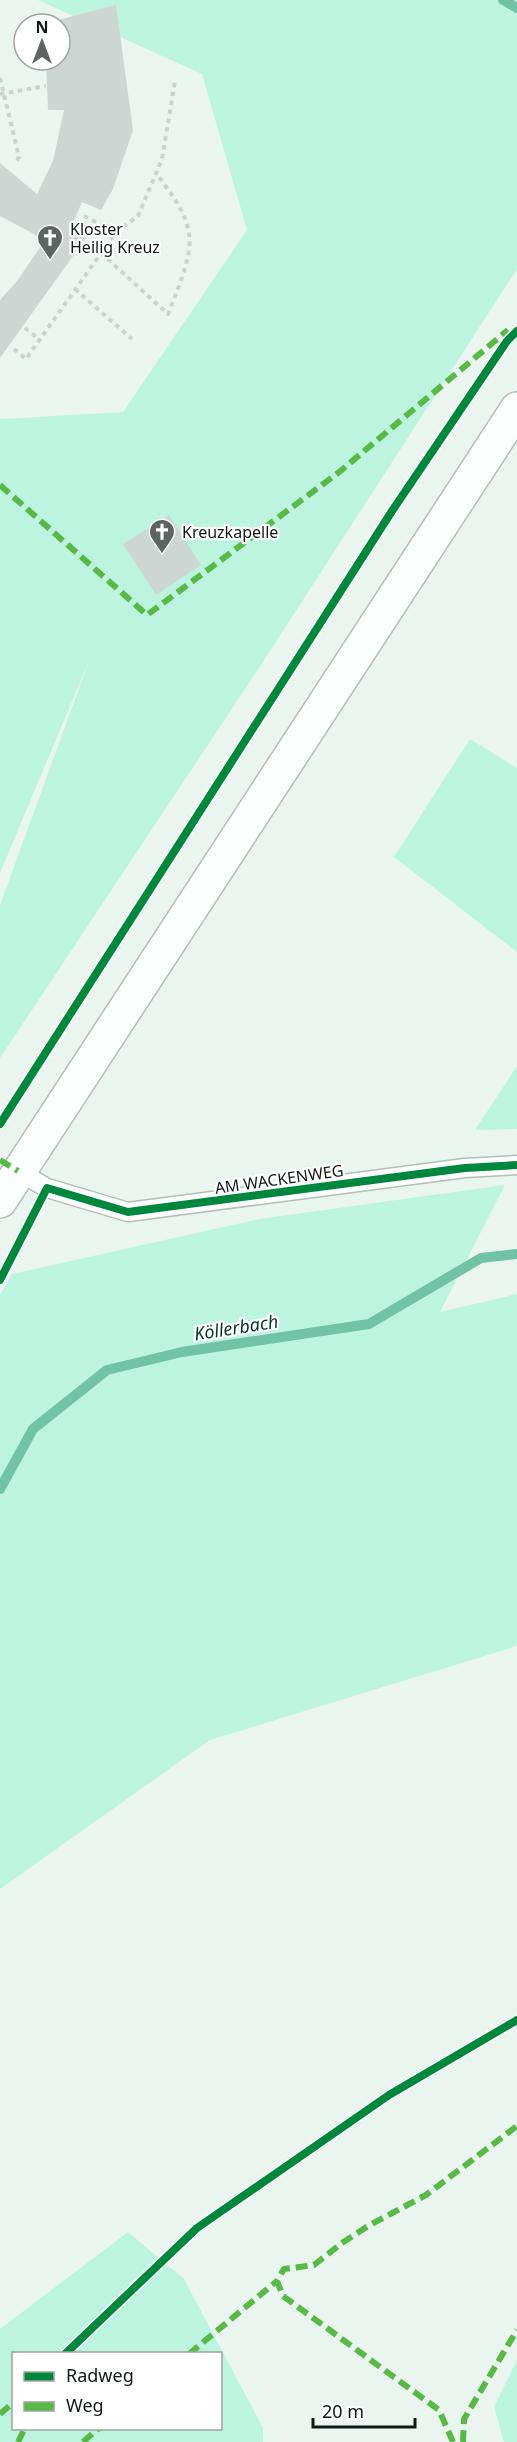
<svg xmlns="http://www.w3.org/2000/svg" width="517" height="2442" font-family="'Noto Sans',sans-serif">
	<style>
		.green { fill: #bdf4df; fill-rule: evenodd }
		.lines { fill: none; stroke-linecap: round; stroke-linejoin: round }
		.stream { stroke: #72c2a8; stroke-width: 10 }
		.building { fill: #cdd6d2 }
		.service-casing { stroke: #b5bdb9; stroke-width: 21 }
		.secondary-casing { stroke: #b5bdb9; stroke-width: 36 }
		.path { stroke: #cfd1d1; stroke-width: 4; stroke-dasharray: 4.5 4.5; stroke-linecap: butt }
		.service { stroke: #fcfefd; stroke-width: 18 }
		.secondary { stroke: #fcfefd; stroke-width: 33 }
		.quiet { stroke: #58b947; stroke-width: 6; stroke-dasharray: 12 6; stroke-linecap: butt }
		.cycleway-casing { stroke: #fff; stroke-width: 11 }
		.cycleway { stroke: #00873e; stroke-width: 8 }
		.labels { text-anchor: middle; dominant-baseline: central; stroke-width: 4.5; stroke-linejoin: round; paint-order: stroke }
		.poi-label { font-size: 16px; fill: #111815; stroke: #fff; text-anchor: start }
		.street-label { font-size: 16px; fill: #111815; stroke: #fff }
		.water-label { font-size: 18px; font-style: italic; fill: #033527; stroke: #fff }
	</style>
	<rect width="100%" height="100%" fill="#eaf5f0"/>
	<!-- green -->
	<g class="green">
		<path d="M 38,0 L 517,0 L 517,269 L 259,668 L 0,1058 L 0,905 L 89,661 L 0,873 L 0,419 L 123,412 L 247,230 L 202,74 Z"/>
		<path d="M 470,739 L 517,768 L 517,952 L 394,857 Z"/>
		<path d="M 517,1066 L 517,1129 L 475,1130 Z"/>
		<path d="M 505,1185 L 440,1312 L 517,1294 L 517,1646 L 210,1740 L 0,1889 L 0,1295 L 12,1274 L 259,1219 Z"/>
		<path d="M 128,2232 L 184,2279 L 263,2428 L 263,2442 L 0,2442 L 0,2329 ZM 14,2354 L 220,2354 L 220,2428 L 14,2428 Z"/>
		<path d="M 517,2360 L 517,2442 L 504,2442 L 494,2407 Z"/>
	</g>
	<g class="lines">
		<!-- stream -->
		<g class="stream">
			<path d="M 503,0 L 517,8"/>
			<path d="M 0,1489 L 33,1429 L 107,1370 L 182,1352 L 369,1324 L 481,1258 L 517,1254"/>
		</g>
	</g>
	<!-- building -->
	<g class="building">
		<path d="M 116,5 L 133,130 L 113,189 L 101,210 L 82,202 L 71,227 L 88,235 L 0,358 L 0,300 L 17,281 L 45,240 L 0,216 L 0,163 L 37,194 L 53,161 L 64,110 L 48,110 L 46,60 L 60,60 L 60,24 L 46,23 Z"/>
		<path d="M 169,515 L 201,565 L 156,595 L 123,544 Z"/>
	</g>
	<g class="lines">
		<defs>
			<path id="service" d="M 18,1171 L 47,1188 L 128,1212 L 465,1168 L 517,1165"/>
			<path id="secondary" d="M 0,1201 L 517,409"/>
		</defs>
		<!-- service casing -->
		<use href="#service" class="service-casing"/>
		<!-- secondary casing -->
		<use href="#secondary" class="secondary-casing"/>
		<!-- path -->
		<g class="path">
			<path d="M 0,78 L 19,157 L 16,163"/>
			<path d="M 0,94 L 46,86"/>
			<path d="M 84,216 L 116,232"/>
			<path d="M 101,253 L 168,314 C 176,293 193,256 189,234 C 186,211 169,191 156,173"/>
			<path d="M 75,289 L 132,339"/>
			<path d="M 25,328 L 39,339"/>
			<path d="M 14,349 L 26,359 L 116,232 L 138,216 L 162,159 L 175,81"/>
		</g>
		<!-- service -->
		<use href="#service" class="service"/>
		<!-- secondary -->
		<use href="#secondary" class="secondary"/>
		<!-- quiet -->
		<g class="quiet">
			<path d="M 0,485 L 147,615 L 338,473 L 508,330"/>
			<path d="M 0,1160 L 18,1171"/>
			<path d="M 189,2354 L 277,2281"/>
			<path d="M 0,2414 L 14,2402"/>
			<path d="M 18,2442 L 25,2428"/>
			<path d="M 83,2442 L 99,2428"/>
			<path d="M 453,2442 L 439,2410 L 283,2296 L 277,2281 L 284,2269 L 314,2265 L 342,2243 L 368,2226 L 426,2195 L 517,2126"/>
			<path d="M 463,2442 L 464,2419 L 517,2330"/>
		</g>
		<defs>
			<g id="cycleway">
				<path d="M 0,1124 L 392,511 L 507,341 L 517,331"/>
				<path d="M 0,1280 L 47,1188 L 128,1212 L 465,1168 L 517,1165"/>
				<path d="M 65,2354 L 197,2228 L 389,2095 L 517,2020"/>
			</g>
		</defs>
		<!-- cycleway casing -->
		<use href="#cycleway" class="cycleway-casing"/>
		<!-- cycleway -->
		<use href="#cycleway" class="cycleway"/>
	</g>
	<!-- icons -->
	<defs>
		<symbol id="church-pin" viewBox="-11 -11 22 30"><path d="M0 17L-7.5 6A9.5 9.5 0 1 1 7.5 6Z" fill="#5d6562" stroke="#fff"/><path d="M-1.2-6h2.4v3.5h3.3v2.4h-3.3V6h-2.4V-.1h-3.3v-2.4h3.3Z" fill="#fff"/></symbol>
	</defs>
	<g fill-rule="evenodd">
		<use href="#church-pin" x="35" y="223" width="30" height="40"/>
		<use href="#church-pin" x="147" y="517" width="30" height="40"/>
	</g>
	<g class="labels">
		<!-- poi labels -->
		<g class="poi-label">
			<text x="70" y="229">Kloster<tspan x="70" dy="18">Heilig Kreuz</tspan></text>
			<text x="182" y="532">Kreuzkapelle</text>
		</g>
		<!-- street labels -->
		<g class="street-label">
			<text transform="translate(279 1179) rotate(-8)">AM WACKENWEG</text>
		</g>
		<!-- water labels -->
		<g class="water-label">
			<text transform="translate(236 1327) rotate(-9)">Köllerbach</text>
		</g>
	</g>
	<!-- legend -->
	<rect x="12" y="2352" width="210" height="78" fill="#ffffff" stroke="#a0a3a1" stroke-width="1.5"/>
	<rect x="24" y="2372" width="30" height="9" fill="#00873e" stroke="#a0a3a1" stroke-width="1.5"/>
	<text x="66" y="2382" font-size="18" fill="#111815">Radweg</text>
	<rect x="24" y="2402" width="30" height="9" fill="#58b947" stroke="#a0a3a1" stroke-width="1.5"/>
	<text x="66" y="2412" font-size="18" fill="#111815">Weg</text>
	<!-- north arrow -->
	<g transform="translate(42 42)"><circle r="28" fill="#ffffff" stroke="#a0a3a1" stroke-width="1.5"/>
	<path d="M0-4.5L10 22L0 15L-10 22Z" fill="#5d6562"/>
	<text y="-9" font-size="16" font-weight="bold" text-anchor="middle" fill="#111815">N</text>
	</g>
	<!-- scale -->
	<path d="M313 2418v9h102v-9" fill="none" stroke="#111815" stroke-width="3"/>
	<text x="322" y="2418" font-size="18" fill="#111815" stroke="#ffffff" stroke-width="4.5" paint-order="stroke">20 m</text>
</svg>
